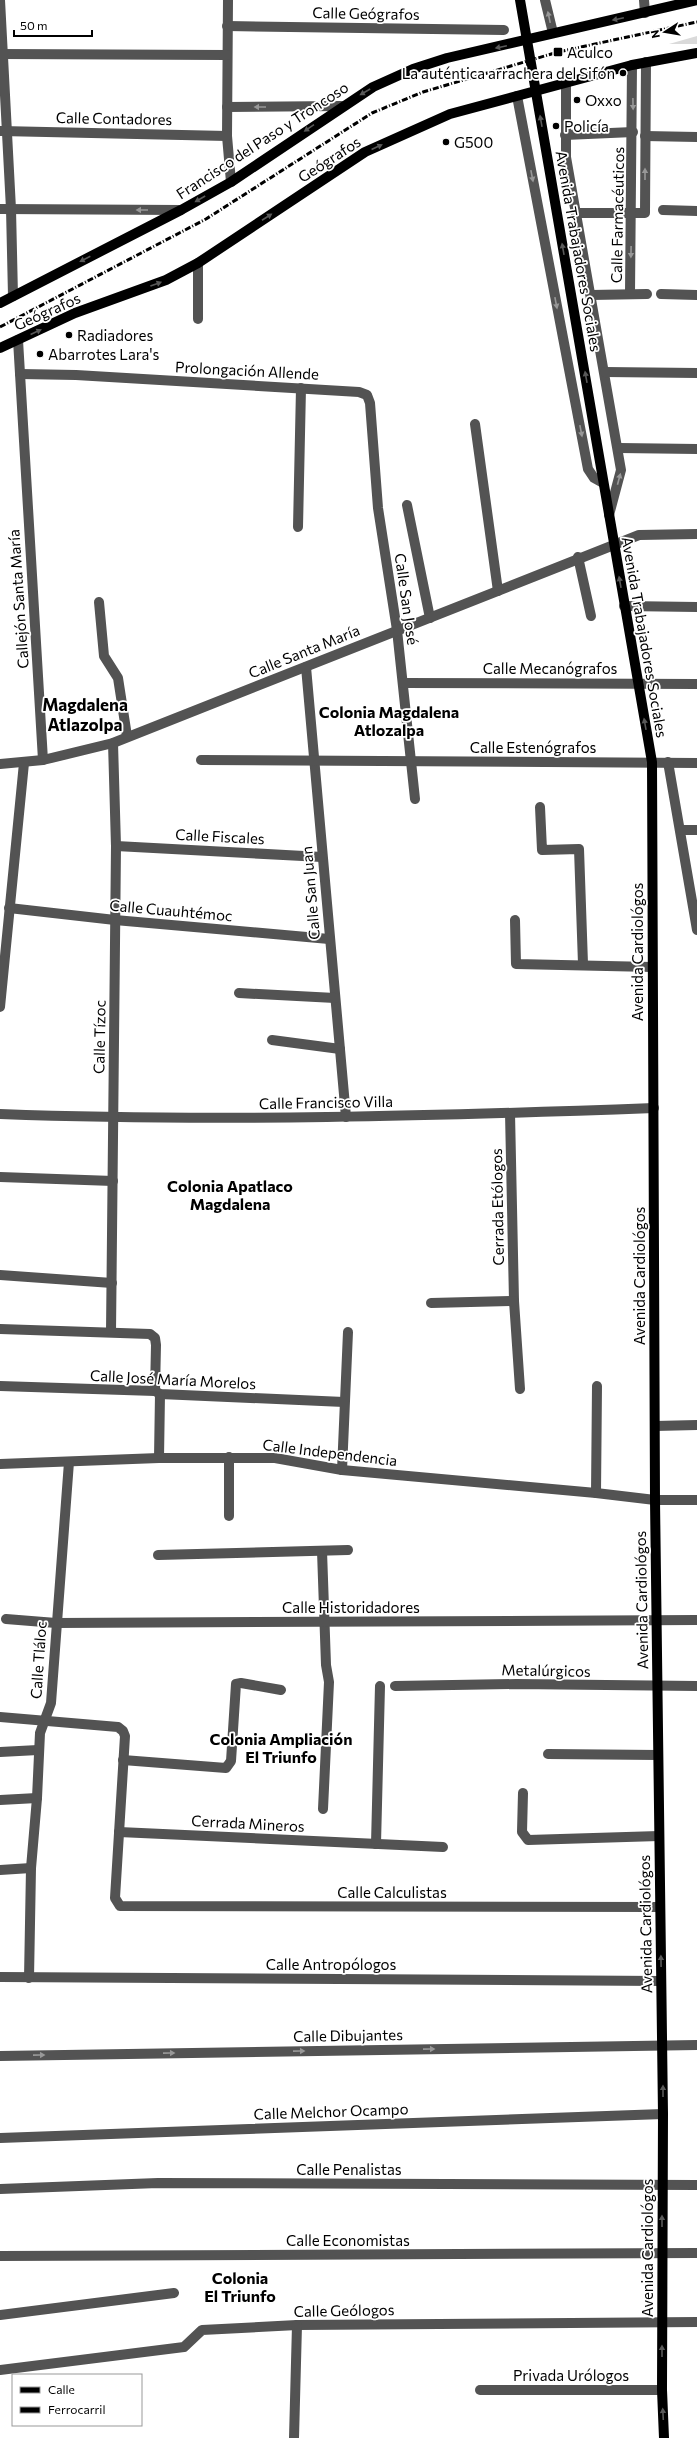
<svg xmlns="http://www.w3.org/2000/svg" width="697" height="2438" font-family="Commissioner,sans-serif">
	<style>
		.green { fill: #dadada }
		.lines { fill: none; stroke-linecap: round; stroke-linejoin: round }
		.minor { stroke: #535353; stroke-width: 10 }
		.major { stroke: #000; stroke-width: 10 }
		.rail { stroke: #000; stroke-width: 3; stroke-dasharray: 6 2 1 2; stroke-linecap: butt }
		.oneway { fill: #989898 }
		.oneway2 { fill: #595959 }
		.poi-dot { fill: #000; stroke: #fff; stroke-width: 1.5 }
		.labels { text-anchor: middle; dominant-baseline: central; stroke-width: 3.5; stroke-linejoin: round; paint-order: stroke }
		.street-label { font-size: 15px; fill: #000; stroke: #fff }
		.poi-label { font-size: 15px; fill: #000; stroke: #fff; text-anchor: start }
		.neighbourhood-label { font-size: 16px; font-weight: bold; fill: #000; stroke: #fff }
		.quarter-label { font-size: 17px; font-weight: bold; fill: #000; stroke: #fff }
	</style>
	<rect width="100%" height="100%" fill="#fff"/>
	<!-- green -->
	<path class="green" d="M 697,36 L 697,44 L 669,44 Z"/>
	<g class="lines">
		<!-- minor -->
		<g class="minor">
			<path d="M 0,0 L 11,209 L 13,296"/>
			<path d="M 228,0 L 227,136 L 231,182"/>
			<path d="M 545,0 L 553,33"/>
			<path d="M 644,0 L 645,13"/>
			<path d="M 227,26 L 504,30"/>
			<path d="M 0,54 L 227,55"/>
			<path d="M 566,82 L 566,157 L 621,470 L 609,515"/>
			<path d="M 517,96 L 588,469 L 594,478 L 603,483"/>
			<path d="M 227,107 L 341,106"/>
			<path d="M 1,131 L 227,136"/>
			<path d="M 565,135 L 633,132"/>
			<path d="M 645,136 L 697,137"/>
			<path d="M 0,209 L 181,210"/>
			<path d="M 663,210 L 697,211"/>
			<path d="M 576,213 L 645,213 L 646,62"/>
			<path d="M 198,263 L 198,319"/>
			<path d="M 630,294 L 632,65"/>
			<path d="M 661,294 L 697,295"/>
			<path d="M 591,295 L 647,294"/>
			<path d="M 18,340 L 43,760"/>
			<path d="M 605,372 L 697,373"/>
			<path d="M 20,374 L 76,375 L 359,392 L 367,395 L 370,403 L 378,508 L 397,630 L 415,799"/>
			<path d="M 475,424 L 498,591"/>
			<path d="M 619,448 L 697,449"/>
			<path d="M 407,505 L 430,618"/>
			<path d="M 298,527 L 301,388"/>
			<path d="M 578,557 L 591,616"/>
			<path d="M 99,602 L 104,656 L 118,678 L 127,736"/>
			<path d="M 624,606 L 697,607"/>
			<path d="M 306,667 L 346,1117"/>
			<path d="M 403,683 L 697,684"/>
			<path d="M 201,760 L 697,763"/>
			<path d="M 668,762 L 697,930"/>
			<path d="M 0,764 L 43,760 L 113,743 L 639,535 L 697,534"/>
			<path d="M 540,807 L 542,850 L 579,849 L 583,964"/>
			<path d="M 681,830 L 697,830"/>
			<path d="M 116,846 L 322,857"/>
			<path d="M 9,908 L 115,920 L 329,939"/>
			<path d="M 515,920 L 516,964 L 652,967"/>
			<path d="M 239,993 L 335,998"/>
			<path d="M 0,1007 L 24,763"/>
			<path d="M 272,1040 L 340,1049"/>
			<path d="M 510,1113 L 514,1301 L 520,1389"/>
			<path d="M 0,1114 C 218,1122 436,1116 654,1108"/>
			<path d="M 0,1177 L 113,1181"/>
			<path d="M 0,1275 L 112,1283"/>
			<path d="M 431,1303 L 514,1301"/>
			<path d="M 0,1329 L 150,1334 L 155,1338 L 156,1345 L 155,1391"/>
			<path d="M 111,1332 L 116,846 L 113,743"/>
			<path d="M 0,1386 L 155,1391 L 160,1394 L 344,1402"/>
			<path d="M 655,1426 L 697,1425"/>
			<path d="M 229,1457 L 229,1516"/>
			<path d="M 159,1458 L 160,1394"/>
			<path d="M 0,1464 L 159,1458 L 275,1458 L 342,1470 L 596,1493 L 655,1500 L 697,1500"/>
			<path d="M 342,1470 L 348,1332"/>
			<path d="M 596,1493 L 597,1386"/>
			<path d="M 322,1551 L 326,1665 L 329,1682 L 323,1809"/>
			<path d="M 158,1555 L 348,1550"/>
			<path d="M 6,1619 L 56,1623 L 697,1620"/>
			<path d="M 395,1686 L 516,1684 L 697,1686"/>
			<path d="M 0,1717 L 118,1727 L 123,1731 L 125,1736 L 115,1898 L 120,1906 L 660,1907"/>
			<path d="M 0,1752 L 38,1750"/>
			<path d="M 548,1754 L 658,1755"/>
			<path d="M 123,1760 L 226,1768 L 231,1761 L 236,1684 L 241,1683 L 281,1690"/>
			<path d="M 523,1793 L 522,1832 L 528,1840 L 659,1836"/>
			<path d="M 0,1800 L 37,1798"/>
			<path d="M 119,1832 L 443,1847"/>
			<path d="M 376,1844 L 380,1686"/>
			<path d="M 0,1870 L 31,1868"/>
			<path d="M 0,1977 L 661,1981"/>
			<path d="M 29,1978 L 31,1868 L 37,1798 L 40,1733 L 51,1703 L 69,1462"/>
			<path d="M 0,2056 L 697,2045"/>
			<path d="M 0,2138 L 663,2114"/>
			<path d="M 0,2189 L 158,2183 L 697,2185"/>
			<path d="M 0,2256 L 697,2253"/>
			<path d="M 0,2315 L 174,2293"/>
			<path d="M 0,2370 L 184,2347 L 202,2330 L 297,2325 L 697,2322"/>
			<path d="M 480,2390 L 662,2390"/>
			<path d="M 294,2438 L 297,2325"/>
		</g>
		<!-- major -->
		<g class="major">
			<path d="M 520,0 L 652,762 L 655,1500 L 663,2114 L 662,2390 L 664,2438"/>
			<path d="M 0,303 L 181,210 L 231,182 L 373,87 L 413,69 L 447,58 L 697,0"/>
			<path d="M 0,348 L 75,313 L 166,280 L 198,263 L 365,152 L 450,114 L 632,65 L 697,53"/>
		</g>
		<!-- rail -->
		<path class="rail" d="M 0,327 L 206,219 L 372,113 L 423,92 L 558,52 L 697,22"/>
	</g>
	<!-- one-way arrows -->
	<defs><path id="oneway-solid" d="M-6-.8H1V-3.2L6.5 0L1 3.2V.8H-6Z"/></defs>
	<g class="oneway">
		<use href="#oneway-solid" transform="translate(549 17) rotate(-102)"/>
		<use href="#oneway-solid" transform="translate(633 104) rotate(89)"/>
		<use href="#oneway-solid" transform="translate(260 107) rotate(180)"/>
		<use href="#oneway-solid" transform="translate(645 174) rotate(-90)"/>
		<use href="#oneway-solid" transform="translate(532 176) rotate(79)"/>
		<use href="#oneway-solid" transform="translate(142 210) rotate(-180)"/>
		<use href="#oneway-solid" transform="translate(631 252) rotate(91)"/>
		<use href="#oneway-solid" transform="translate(556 303) rotate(79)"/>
		<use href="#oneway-solid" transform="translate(581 431) rotate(79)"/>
		<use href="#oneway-solid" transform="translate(619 479) rotate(-75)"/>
		<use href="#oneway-solid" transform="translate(429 2049) rotate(-1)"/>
		<use href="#oneway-solid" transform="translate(299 2051) rotate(-1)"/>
		<use href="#oneway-solid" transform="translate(169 2053) rotate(-1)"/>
		<use href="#oneway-solid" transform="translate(39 2055) rotate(-1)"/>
	</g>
	<g class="oneway2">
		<use href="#oneway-solid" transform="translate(618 19) rotate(168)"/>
		<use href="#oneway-solid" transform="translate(501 47) rotate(168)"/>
		<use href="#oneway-solid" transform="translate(365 92) rotate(150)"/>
		<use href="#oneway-solid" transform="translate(541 121) rotate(-100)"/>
		<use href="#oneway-solid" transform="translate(309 128) rotate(146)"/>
		<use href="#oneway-solid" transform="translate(377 147) rotate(-25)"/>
		<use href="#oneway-solid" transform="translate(200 199) rotate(150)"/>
		<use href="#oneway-solid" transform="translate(267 217) rotate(-33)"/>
		<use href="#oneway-solid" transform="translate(563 249) rotate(-100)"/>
		<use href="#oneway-solid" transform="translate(85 259) rotate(153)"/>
		<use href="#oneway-solid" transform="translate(156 284) rotate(-20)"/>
		<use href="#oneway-solid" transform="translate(36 332) rotate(-25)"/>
		<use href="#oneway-solid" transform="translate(586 377) rotate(-100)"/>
		<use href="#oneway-solid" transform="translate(620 582) rotate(-100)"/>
		<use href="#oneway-solid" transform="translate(645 724) rotate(-100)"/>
		<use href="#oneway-solid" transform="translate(661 1961) rotate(-91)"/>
		<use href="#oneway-solid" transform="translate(663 2091) rotate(-90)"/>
		<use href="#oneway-solid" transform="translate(662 2221) rotate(-90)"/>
		<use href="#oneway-solid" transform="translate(662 2351) rotate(-90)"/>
		<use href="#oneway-solid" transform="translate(663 2414) rotate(-93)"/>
	</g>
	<!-- markers -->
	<g class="poi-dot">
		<rect x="553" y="47" width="10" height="10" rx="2"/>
		<circle cx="623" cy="73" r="4"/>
		<circle cx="577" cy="100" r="4"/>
		<circle cx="556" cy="126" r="4"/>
		<circle cx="446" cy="142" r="4"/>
		<circle cx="69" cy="335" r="4"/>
		<circle cx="40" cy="354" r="4"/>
	</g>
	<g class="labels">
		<!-- street labels -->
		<g class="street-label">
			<text transform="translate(366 13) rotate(1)">Calle Geógrafos</text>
			<text transform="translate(114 118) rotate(1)">Calle Contadores</text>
			<text transform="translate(262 140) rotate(-33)">Francisco del Paso y Troncoso</text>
			<text transform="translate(329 159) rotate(-33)">Geógrafos</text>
			<text transform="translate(617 215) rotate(-89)">Calle Farmacéuticos</text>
			<text transform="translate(579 251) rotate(80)">Avenida Trabajadores Sociales</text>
			<text transform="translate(47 311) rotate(-24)">Geógrafos</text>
			<text transform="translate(247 370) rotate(3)">Prolongación Allende</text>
			<text transform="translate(18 599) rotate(-94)">Callejón Santa María</text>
			<text transform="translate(407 599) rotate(82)">Calle San José</text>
			<text transform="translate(645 637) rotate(80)">Avenida Trabajadores Sociales</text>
			<text transform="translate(304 651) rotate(-22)">Calle Santa María</text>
			<text x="550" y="668">Calle Mecanógrafos</text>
			<text x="533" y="747">Calle Estenógrafos</text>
			<text transform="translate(220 836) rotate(3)">Calle Fiscales</text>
			<text transform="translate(310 893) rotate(-95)">Calle San Juan</text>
			<text transform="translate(171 910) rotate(5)">Calle Cuauhtémoc</text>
			<text transform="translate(637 952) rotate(-90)">Avenida Cardiológos</text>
			<text transform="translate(99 1037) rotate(-89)">Calle Tízoc</text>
			<text transform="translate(326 1102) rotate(-1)">Calle Francisco Villa</text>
			<text transform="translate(497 1207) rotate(-91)">Cerrada Etólogos</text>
			<text transform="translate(639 1276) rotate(-90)">Avenida Cardiológos</text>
			<text transform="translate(173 1379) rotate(3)">Calle José María Morelos</text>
			<text transform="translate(330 1452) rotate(7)">Calle Independencia</text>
			<text transform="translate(641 1600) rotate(-91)">Avenida Cardiológos</text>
			<text x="351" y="1607">Calle Historidadores</text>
			<text transform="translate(38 1660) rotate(-86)">Calle Tláloc</text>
			<text transform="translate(546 1670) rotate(1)">Metalúrgicos</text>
			<text transform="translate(248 1823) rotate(3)">Cerrada Mineros</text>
			<text x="392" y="1892">Calle Calculistas</text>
			<text transform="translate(645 1924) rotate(-91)">Avenida Cardiológos</text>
			<text x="331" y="1964">Calle Antropólogos</text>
			<text transform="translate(348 2035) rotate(-1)">Calle Dibujantes</text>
			<text transform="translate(331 2111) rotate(-2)">Calle Melchor Ocampo</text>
			<text x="349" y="2169">Calle Penalistas</text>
			<text x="348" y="2240">Calle Economistas</text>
			<text transform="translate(647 2248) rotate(-90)">Avenida Cardiológos</text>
			<text transform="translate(344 2310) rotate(-1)">Calle Geólogos</text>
			<text x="571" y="2375">Privada Urólogos</text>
		</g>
		<!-- poi labels -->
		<g class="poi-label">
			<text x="567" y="52">Aculco</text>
			<text x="615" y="73" text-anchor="end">La auténtica arrachera del Sifón</text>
			<text x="585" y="100">Oxxo</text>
			<text x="564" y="126">Policía</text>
			<text x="454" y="142">G500</text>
			<text x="77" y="335">Radiadores</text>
			<text x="48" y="354">Abarrotes Lara's</text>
		</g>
		<!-- neighbourhood labels -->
		<g class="neighbourhood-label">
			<text x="389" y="711">Colonia Magdalena<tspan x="389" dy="18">Atlozalpa</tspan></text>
			<text x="230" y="1185">Colonia Apatlaco<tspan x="230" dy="18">Magdalena</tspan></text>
			<text x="281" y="1738">Colonia Ampliación<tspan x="281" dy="18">El Triunfo</tspan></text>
			<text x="240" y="2277">Colonia<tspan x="240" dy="18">El Triunfo</tspan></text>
		</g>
		<!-- quarter labels -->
		<g class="quarter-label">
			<text x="85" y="704">Magdalena<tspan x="85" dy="20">Atlazolpa</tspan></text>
		</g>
	</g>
	<!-- legend -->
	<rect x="12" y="2374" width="130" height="52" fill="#ffffff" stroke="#999999"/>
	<rect x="20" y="2387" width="20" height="6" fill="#000000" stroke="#999999"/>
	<text x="48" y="2394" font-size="12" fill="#000000">Calle</text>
	<rect x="20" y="2407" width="20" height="6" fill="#000000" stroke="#999999"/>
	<text x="48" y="2414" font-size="12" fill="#000000">Ferrocarril</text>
	<!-- north arrow -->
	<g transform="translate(665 32) rotate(258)" stroke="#ffffff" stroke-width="3" paint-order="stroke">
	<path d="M0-3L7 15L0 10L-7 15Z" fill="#000000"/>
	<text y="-6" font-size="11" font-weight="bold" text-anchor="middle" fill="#000000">N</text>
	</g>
	<!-- scale -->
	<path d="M14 30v6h78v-6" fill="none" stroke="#000000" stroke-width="2"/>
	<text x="20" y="30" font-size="12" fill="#000000" stroke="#ffffff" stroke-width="3" paint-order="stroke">50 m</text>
</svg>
